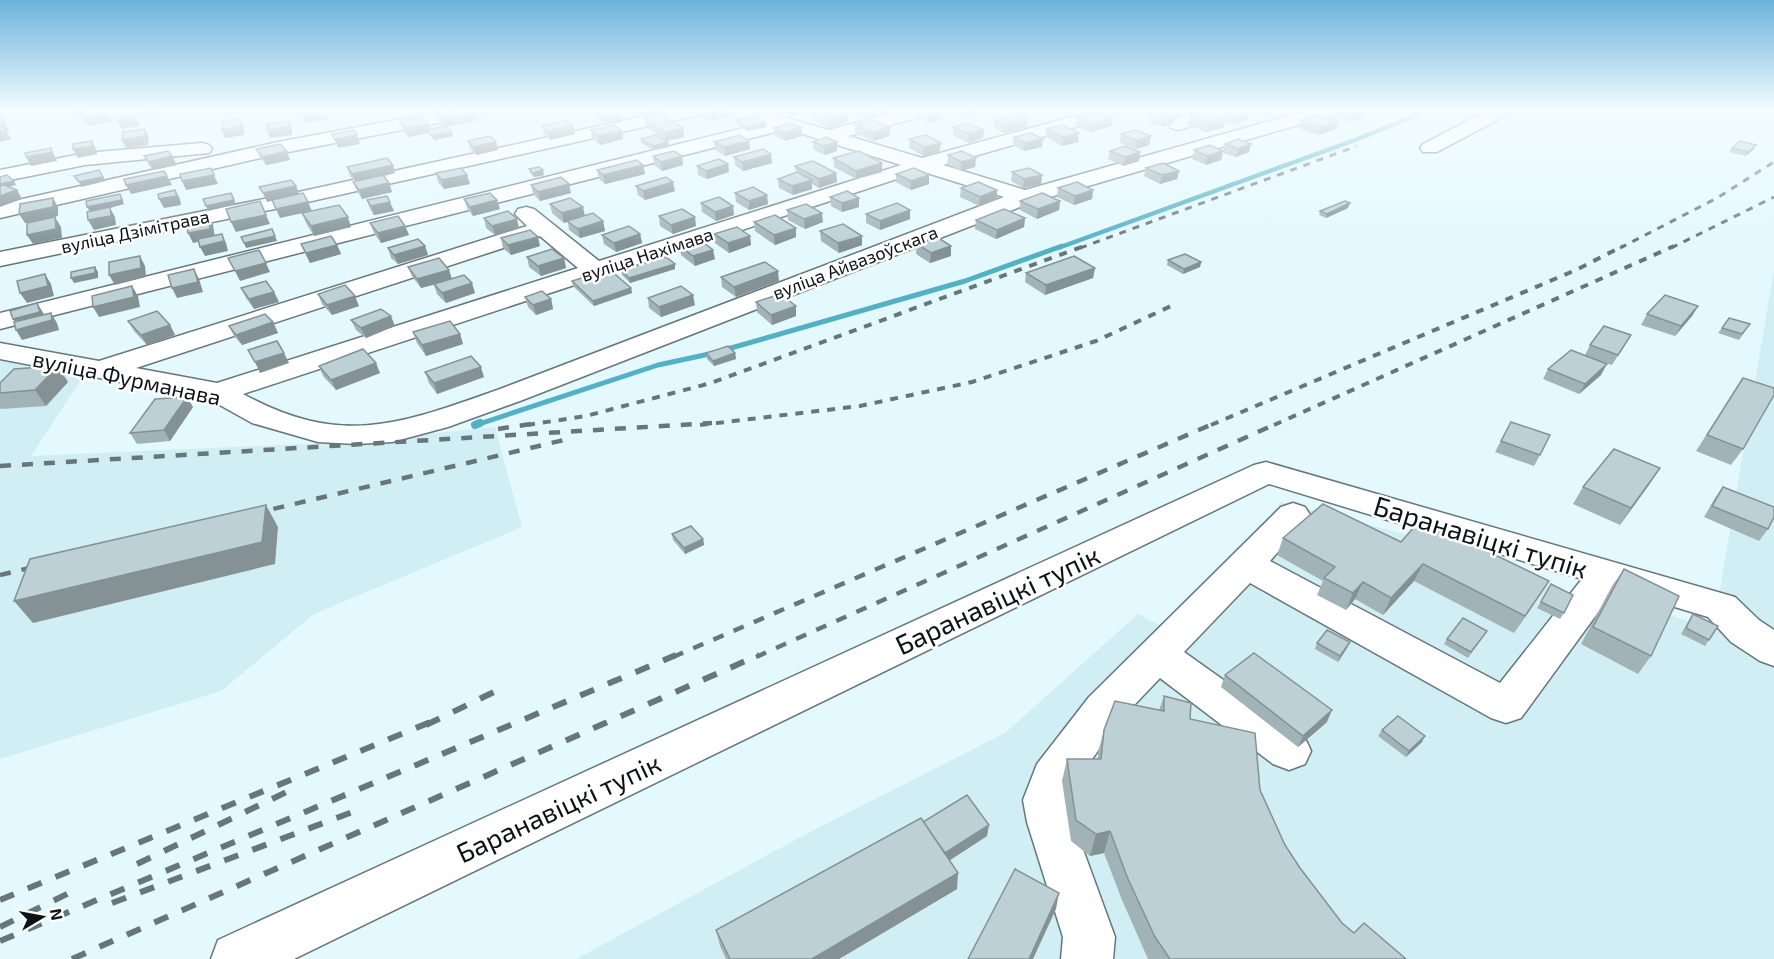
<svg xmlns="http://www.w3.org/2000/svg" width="1774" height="959" font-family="'Exo 2',sans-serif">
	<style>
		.built { fill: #d0eef4 }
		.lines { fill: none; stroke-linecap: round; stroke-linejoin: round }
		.stream-far2 { stroke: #53b1c5; stroke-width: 4.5 }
		.stream-far1 { stroke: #53b1c5; stroke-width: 5 }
		.stream { stroke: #53b1c5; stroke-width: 8 }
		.minor-casing { stroke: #65777c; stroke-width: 3 }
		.minor { fill: #fff; fill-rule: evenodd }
		.rail-far3 { stroke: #697679; stroke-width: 3; stroke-dasharray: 7 7; stroke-linecap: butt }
		.rail-far2 { stroke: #697679; stroke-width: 4; stroke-dasharray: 8 8; stroke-linecap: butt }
		.rail-far1 { stroke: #697679; stroke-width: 4.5; stroke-dasharray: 11 11; stroke-linecap: butt }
		.rail { stroke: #697679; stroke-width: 6; stroke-dasharray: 15 15; stroke-linecap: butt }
		.wall { fill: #a2b3b7 }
		.shaded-wall { fill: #849295 }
		.building { fill: #bcd0d5; stroke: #849295; stroke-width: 1.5 }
		.labels { text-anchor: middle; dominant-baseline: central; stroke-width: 5; stroke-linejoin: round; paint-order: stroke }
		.far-street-label { font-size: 18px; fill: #0c1315; stroke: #fff }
		.street-label { font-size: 22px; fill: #0c1315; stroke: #fff }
		.near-street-label { font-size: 27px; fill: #0c1315; stroke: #fff }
	</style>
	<rect width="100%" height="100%" fill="#e4f9fe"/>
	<!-- built -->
	<g class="built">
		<path d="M 1774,269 L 1774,959 L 576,959 L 812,831 L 1005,733 L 1138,614 L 1172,632 L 1281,502 L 1413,536 L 1545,585 L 1598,611 L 1666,613 L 1713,631 Z"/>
		<path d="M 0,344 L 86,372 L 31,456 L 349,442 L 495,427 L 522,527 L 314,614 L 221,691 L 0,759 Z"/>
	</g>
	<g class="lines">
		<!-- stream-far2 -->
		<path class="stream-far2" d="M 1058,248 L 1355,140 L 1426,111"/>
		<!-- stream-far1 -->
		<g class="stream-far1">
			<path d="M 724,350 L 965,281 L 1062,246"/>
			<path d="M 476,425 L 658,365 L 714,353"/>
		</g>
		<!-- stream -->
		<path class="stream" d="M 475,425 L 480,423"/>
		<defs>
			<g id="minor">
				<path d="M 111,111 L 131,111 L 133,114 L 130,118 C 122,120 116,119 111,111 Z"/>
				<path d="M 444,111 L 483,111 L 480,115 L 474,116 L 278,154 L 0,218 L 0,204 L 278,142 Z"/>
				<path d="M 667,111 L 702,111 L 699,115 L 693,116 L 294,205 L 0,266 L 0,252 L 294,193 Z"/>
				<path d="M 763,111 L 829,130 L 900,111 L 931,111 L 928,115 L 848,136 L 922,158 L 1071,117 L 1083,117 L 1086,121 L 1083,125 L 943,165 L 1025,190 L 1305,111 L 1335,111 L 1332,115 L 1033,202 L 520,401 L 448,427 L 392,442 L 356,444 L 318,442 L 252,423 L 209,399 L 0,359 L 0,343 L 99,361 L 527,226 L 515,214 L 518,209 L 526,207 L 534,209 L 599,261 L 901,165 L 787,129 L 0,329 L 0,313 L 767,122 L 760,120 L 757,116 ZM 921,171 L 1004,197 L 500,389 C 401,424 342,448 243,394 ZM 540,236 L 578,268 L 217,383 L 136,368 Z"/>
				<path d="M 1206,111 L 1237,111 L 1234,115 L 1178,130 L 1171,128 L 1169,124 L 1171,120 Z"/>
				<path d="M 1487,111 L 1510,111 L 1507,115 L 1437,152 L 1423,152 L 1420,148 L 1423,144 Z"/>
				<path d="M 202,143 L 209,145 L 212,149 L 209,153 L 85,165 L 0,182 L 0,170 L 85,153 Z"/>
				<path d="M 1266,462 L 1735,597 L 1759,620 L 1774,630 L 1774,666 L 1760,661 L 1731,642 L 1708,617 L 1615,589 L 1521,718 L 1506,723 L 1491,718 L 1250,583 L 1184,652 L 1305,738 L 1311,751 L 1305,764 L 1289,770 L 1273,764 L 1160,678 L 1119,721 L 1073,786 L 1069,800 L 1073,822 L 1115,937 L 1113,959 L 1061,959 L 1063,937 L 1027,822 L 1023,800 L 1037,764 L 1089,697 L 1281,507 L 1293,503 L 1305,507 L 1310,515 L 1270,561 L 1500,683 L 1582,579 L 1269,484 L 294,959 L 211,959 L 218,940 L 1254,465 Z"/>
			</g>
		</defs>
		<!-- minor casing -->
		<use href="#minor" class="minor-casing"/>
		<!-- minor -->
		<use href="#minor" class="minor"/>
		<!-- rail-far3 -->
		<g class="rail-far3">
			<path d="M 1080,248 L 1357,146"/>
			<path d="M 1620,248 L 1717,198 L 1774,162"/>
			<path d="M 1671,248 L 1774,197"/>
		</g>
		<!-- rail-far2 -->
		<g class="rail-far2">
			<path d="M 527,425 L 586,416 L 711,383 L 1084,246"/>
			<path d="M 700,425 L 860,406 L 972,382 L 1096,341 L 1171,306"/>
			<path d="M 1211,425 L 1576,270 L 1623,246"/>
			<path d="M 1274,425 L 1674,246"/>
		</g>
		<!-- rail-far1 -->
		<g class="rail-far1">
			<path d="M 498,429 L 537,423"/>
			<path d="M 0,466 L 712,423"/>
			<path d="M 252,514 L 564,440"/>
			<path d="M 0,575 L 42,565"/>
			<path d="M 673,657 L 1215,423"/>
			<path d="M 756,657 L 1278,423"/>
		</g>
		<!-- rail -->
		<g class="rail">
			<path d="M 426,725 L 496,691"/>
			<path d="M 137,864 L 299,786"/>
			<path d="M 0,900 L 433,721"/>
			<path d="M 112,903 L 363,808"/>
			<path d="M 0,927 L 75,890"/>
			<path d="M 0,941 L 676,655"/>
			<path d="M 72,959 L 759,655"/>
		</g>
	</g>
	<!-- wall -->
	<g class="wall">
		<path d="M 70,111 L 106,111 L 112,121 L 89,126 L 83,121 L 80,115 L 74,116 Z"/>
		<path d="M 139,111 L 166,111 L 167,112 L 146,117 Z"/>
		<path d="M 597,111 L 621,122 L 606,125 L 598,119 Z"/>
		<path d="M 638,111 L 666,111 L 666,113 L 643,117 Z"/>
		<path d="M 700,111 L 735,111 L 736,115 L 709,121 L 700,116 Z"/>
		<path d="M 783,111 L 805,111 L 805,112 L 792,116 Z"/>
		<path d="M 812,111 L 848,122 L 828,128 L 813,120 Z"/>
		<path d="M 859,111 L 888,111 L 888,113 L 869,118 L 859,114 Z"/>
		<path d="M 915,111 L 943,111 L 943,119 L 929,123 L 915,116 Z"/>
		<path d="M 951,111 L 978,111 L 978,114 L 963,117 Z"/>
		<path d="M 1192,111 L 1214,111 L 1209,113 L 1218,117 L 1219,111 L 1246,111 L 1248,112 L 1247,120 L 1233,124 L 1225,121 L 1223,128 L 1206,132 L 1187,125 L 1189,116 L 1199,114 Z"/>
		<path d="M 1335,111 L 1365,111 L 1363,117 L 1350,122 L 1334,117 Z"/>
		<path d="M 437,114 L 477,121 L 447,127 L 452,132 L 453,136 L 434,140 L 428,133 L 408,137 L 402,130 L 400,121 L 429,124 L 431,130 L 443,127 L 439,122 Z"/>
		<path d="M 1150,114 L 1174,123 L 1162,127 L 1148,122 Z"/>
		<path d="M 645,118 L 683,128 L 684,137 L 666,141 L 646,127 Z"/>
		<path d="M 1077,118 L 1112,126 L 1090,132 L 1076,126 Z"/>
		<path d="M 1028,119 L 1027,127 L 1004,133 L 994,128 L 995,120 Z"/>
		<path d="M 737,120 L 766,127 L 747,131 L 737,124 Z"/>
		<path d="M 1300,120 L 1336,129 L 1319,135 L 1298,128 Z"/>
		<path d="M 855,125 L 890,127 L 890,136 L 873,141 L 855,133 Z"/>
		<path d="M 542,126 L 573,126 L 575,134 L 550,140 L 544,134 Z"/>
		<path d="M 801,127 L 802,136 L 785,141 L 775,136 L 774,128 Z"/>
		<path d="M 953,127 L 984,130 L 983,138 L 968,143 L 953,135 Z"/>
		<path d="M 1046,129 L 1078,142 L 1062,146 L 1046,137 Z"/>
		<path d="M 591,130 L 622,131 L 623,139 L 600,145 L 592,139 Z"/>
		<path d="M 1121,134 L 1151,136 L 1149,145 L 1136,149 L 1120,143 Z"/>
		<path d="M 1014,137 L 1042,147 L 1024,151 L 1013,145 Z"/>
		<path d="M 641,139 L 669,147 L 654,150 L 641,143 Z"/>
		<path d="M 909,139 L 940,151 L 923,156 L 909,148 Z"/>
		<path d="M 468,141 L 498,150 L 476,155 L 470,149 Z"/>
		<path d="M 749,141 L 750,149 L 725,156 L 715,150 L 714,142 Z"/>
		<path d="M 813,142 L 837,151 L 825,155 L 814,150 Z"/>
		<path d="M 1225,144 L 1249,152 L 1236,157 L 1223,153 Z"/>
		<path d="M 1756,145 L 1754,149 L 1746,156 L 1729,152 L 1732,148 Z"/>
		<path d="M 256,149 L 290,160 L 266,165 L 260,157 Z"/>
		<path d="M 1194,150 L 1223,151 L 1221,160 L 1206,165 L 1192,159 Z"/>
		<path d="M 1110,151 L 1139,161 L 1123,166 L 1108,159 Z"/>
		<path d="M 948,155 L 976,158 L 975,167 L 961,171 L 947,164 Z"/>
		<path d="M 144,156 L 177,165 L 153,170 L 149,165 Z"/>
		<path d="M 653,156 L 682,156 L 683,165 L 662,171 L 654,165 Z"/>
		<path d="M 734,157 L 772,163 L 743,171 L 735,165 Z"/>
		<path d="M 833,158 L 882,163 L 882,172 L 856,179 L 834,167 Z"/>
		<path d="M 643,165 L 645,174 L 605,184 L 599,179 L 597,170 Z"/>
		<path d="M 697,166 L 729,172 L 707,179 L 698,175 Z"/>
		<path d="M 795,166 L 836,173 L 837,182 L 819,188 L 812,184 L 812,189 L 793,195 L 779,188 L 778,179 L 796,173 Z"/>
		<path d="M 347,167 L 395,173 L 384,176 L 389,183 L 392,192 L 362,199 L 357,191 L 353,182 L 355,181 L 350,176 Z"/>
		<path d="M 1146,168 L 1179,171 L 1177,179 L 1160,184 L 1144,176 Z"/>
		<path d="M 529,169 L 544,175 L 534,177 L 530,173 Z"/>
		<path d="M 1012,172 L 1042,175 L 1041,184 L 1023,188 L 1011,181 Z"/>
		<path d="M 436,173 L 470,184 L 444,189 L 438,182 Z"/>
		<path d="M 896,174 L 929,184 L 911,190 L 896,182 Z"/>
		<path d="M 531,185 L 571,193 L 540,201 L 533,194 Z"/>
		<path d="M 636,186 L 675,191 L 645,200 L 638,195 Z"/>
		<path d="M 961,188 L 997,190 L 997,199 L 979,206 L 960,197 Z"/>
		<path d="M 1058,188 L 1092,199 L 1074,205 L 1057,197 Z"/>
		<path d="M 735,193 L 767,195 L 768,204 L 749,210 L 736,202 Z"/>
		<path d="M 830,197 L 859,207 L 842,212 L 831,206 Z"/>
		<path d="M 464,199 L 500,209 L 473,216 L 467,208 Z"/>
		<path d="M 367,200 L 394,211 L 374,215 L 370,209 Z"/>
		<path d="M 1020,201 L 1060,201 L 1059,210 L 1037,219 L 1020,210 Z"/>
		<path d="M 701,203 L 734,215 L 716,221 L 702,212 Z"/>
		<path d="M 550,204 L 603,221 L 605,231 L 580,238 L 569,230 L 568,222 L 564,223 L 552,213 Z"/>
		<path d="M 1348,208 L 1326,218 L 1319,215 L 1320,211 Z"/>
		<path d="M 787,210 L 823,222 L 805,229 L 788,220 Z"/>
		<path d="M 910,210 L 910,219 L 880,230 L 866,223 L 866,214 Z"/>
		<path d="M 302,213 L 351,227 L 314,236 L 306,223 Z"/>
		<path d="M 659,216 L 696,226 L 673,234 L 660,226 Z"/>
		<path d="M 484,218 L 519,228 L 495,235 L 486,228 Z"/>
		<path d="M 1025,218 L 1024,227 L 996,239 L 975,229 L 976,220 Z"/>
		<path d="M 754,222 L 796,237 L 775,245 L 755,231 Z"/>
		<path d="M 370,223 L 405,226 L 409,235 L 381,243 L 374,233 Z"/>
		<path d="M 820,231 L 862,236 L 862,245 L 839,253 L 821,241 Z"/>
		<path d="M 640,234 L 642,243 L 616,252 L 604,244 L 602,235 Z"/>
		<path d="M 714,234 L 750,236 L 751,245 L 729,253 L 715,243 Z"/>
		<path d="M 501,238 L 540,246 L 511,255 L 503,248 Z"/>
		<path d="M 301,244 L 337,245 L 341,254 L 310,263 L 305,254 Z"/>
		<path d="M 917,244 L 951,256 L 930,263 L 916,254 Z"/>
		<path d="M 679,245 L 715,259 L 695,266 L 681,255 Z"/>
		<path d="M 425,246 L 428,255 L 398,264 L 391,258 L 388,248 Z"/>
		<path d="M 527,257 L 564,258 L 566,268 L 541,276 L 529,267 Z"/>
		<path d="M 1168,260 L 1201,262 L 1200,267 L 1183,274 L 1167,265 Z"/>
		<path d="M 675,264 L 675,269 L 630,283 L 622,275 L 621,270 Z"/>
		<path d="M 408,267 L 452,279 L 475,293 L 446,303 L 437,294 L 434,285 L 421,288 L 412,276 Z"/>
		<path d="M 1095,268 L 1093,278 L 1045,295 L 1025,282 L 1026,273 Z"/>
		<path d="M 721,277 L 779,281 L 736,297 L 722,287 Z"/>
		<path d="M 572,281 L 631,288 L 632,293 L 594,306 L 573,286 Z"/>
		<path d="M 241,288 L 274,292 L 279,302 L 254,309 L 246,298 Z"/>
		<path d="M 318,294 L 359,306 L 332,315 L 322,304 Z"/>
		<path d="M 525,297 L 551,299 L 553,309 L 536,315 L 528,307 Z"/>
		<path d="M 648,298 L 695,305 L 661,317 L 649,308 Z"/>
		<path d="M 756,302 L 796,306 L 796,316 L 772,325 L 757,312 Z"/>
		<path d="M 1698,306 L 1692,316 L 1675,336 L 1641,325 L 1647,314 Z"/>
		<path d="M 351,320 L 395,326 L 366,338 L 356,330 Z"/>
		<path d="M 128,321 L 170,325 L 175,335 L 147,345 L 134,331 Z"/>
		<path d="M 273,322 L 278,333 L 242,345 L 234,336 L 229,326 Z"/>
		<path d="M 1750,324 L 1739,340 L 1718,333 L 1722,328 Z"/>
		<path d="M 413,332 L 460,334 L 463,344 L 426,356 L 417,343 Z"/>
		<path d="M 1631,335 L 1612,365 L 1592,359 L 1601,375 L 1579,394 L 1543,379 L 1548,369 L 1585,355 L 1590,345 Z"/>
		<path d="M 706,353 L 735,353 L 736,359 L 714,366 L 707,359 Z"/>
		<path d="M 319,366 L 380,373 L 336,390 L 323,376 Z"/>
		<path d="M 425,372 L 484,377 L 437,394 L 429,383 Z"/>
		<path d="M 1743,378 L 1743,449 L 1731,465 L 1696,451 Z"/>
		<path d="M 68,382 L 46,406 L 1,409 L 0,408 L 0,383 Z"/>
		<path d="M 193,407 L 170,441 L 137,444 L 130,433 Z"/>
		<path d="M 1511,422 L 1540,455 L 1534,466 L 1495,452 Z"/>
		<path d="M 1660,468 L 1620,525 L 1573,504 L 1583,487 Z"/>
		<path d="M 1723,487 L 1768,529 L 1759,541 L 1704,517 L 1715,498 Z"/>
		<path d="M 672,534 L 703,539 L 704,545 L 685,554 L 673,540 Z"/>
		<path d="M 1283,538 L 1401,542 L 1549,581 L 1514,633 L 1414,581 L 1383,615 L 1355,599 L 1346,610 L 1317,595 L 1323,581 L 1277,555 Z"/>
		<path d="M 1624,569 L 1651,656 L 1638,674 L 1581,644 L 1612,586 Z"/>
		<path d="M 1551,584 L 1564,613 L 1560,619 L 1537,608 Z"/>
		<path d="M 1693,614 L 1709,640 L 1705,646 L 1681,634 L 1689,620 Z"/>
		<path d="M 1483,637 L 1468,658 L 1444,644 L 1447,639 Z"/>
		<path d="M 1350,642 L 1347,648 L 1338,662 L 1315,649 L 1317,643 Z"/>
		<path d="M 1225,675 L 1327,722 L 1298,747 L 1221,687 Z"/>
		<path d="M 1164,696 L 1190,719 L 1260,790 L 1285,845 L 1300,868 L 1342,923 L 1354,933 L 1406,959 L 1148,959 L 1122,900 L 1104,853 L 1090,856 L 1071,841 L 1062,781 L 1067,759 L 1098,759 L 1098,752 L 1104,730 L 1159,710 Z"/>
		<path d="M 1382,730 L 1422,742 L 1406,757 L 1378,736 Z"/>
		<path d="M 923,822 L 987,836 L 950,860 L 957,889 L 839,959 L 726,959 L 720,946 L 716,930 Z"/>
	</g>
	<!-- shaded-wall -->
	<g class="shaded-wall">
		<path d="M 72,111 L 95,111 L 79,113 L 80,115 L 74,116 Z"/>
		<path d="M 143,111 L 166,111 L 167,112 L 146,117 Z"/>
		<path d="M 326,111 L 329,119 L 305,123 L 302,115 Z"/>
		<path d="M 369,111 L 385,111 L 370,114 Z"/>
		<path d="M 642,111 L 666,111 L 666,113 L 643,117 Z"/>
		<path d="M 717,111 L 735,111 L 736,115 L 709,121 L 708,113 Z"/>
		<path d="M 794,111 L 805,111 L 805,112 L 792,116 L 792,112 Z"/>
		<path d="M 869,111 L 888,111 L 888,113 L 869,118 Z"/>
		<path d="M 941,111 L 943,111 L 943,119 L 929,123 L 929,114 Z"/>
		<path d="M 963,111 L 978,111 L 978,114 L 963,117 Z"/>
		<path d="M 1360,111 L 1365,111 L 1363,117 L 1350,122 L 1352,114 Z"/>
		<path d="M 1248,112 L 1247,120 L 1233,124 L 1235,116 Z"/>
		<path d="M 108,113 L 112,121 L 89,126 L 84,118 Z"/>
		<path d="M 134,113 L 140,126 L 122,129 L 117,121 Z"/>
		<path d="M 475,113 L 477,121 L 443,127 L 441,119 Z"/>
		<path d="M 619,114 L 621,122 L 606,125 L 605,117 Z"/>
		<path d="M 848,114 L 848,122 L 828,128 L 828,119 Z"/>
		<path d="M 1176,115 L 1174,123 L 1162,127 L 1163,119 Z"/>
		<path d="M 1113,118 L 1112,126 L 1090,132 L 1091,124 Z"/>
		<path d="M 240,119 L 244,127 L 244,135 L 225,138 L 222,130 Z"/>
		<path d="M 1028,119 L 1027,127 L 1004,133 L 1005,124 Z"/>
		<path d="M 1225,119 L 1223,128 L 1206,132 L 1208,124 Z"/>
		<path d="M 289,121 L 292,129 L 292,135 L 270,138 L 267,130 Z"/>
		<path d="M 1338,121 L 1336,129 L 1319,135 L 1321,127 Z"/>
		<path d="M 5,122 L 9,131 L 6,131 L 11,139 L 0,142 L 0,123 Z"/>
		<path d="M 766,123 L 766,127 L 747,131 L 746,127 Z"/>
		<path d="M 429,124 L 432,132 L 427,130 L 428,133 L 408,137 L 405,128 Z"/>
		<path d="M 573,126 L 575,134 L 550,140 L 548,131 Z"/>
		<path d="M 801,127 L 802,136 L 785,141 L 785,133 Z"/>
		<path d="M 890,127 L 890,136 L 873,141 L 873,133 Z"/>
		<path d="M 683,128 L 684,137 L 666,141 L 665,133 Z"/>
		<path d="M 145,129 L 149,137 L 148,145 L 126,148 L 122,140 Z"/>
		<path d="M 984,130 L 983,138 L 968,143 L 969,134 Z"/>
		<path d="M 622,131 L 623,139 L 600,145 L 598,136 Z"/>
		<path d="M 452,132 L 453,136 L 434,140 L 432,136 Z"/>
		<path d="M 1079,133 L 1078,142 L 1062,146 L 1063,137 Z"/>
		<path d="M 357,135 L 360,144 L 338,148 L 335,140 Z"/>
		<path d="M 1151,136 L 1149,145 L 1136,149 L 1137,141 Z"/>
		<path d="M 1043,139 L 1042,147 L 1024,151 L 1025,143 Z"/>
		<path d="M 92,141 L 96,149 L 97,154 L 78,158 L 73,149 Z"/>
		<path d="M 749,141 L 750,149 L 725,156 L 724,147 Z"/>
		<path d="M 496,142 L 498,150 L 476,155 L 473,147 Z"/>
		<path d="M 668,142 L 669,147 L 654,150 L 653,146 Z"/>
		<path d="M 837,142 L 837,151 L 825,155 L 824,146 Z"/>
		<path d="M 941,143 L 940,151 L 923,156 L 924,147 Z"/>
		<path d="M 1251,144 L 1249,152 L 1236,157 L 1238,149 Z"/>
		<path d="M 1756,145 L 1754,149 L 1746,156 L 1748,152 Z"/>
		<path d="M 51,148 L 57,161 L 31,166 L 26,157 Z"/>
		<path d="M 287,151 L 290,160 L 266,165 L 263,157 Z"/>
		<path d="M 1223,151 L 1221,160 L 1206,165 L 1207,156 Z"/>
		<path d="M 1140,152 L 1139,161 L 1123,166 L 1125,157 Z"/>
		<path d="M 771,154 L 772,163 L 743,171 L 742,162 Z"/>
		<path d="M 172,156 L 177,165 L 153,170 L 149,162 Z"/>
		<path d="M 682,156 L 683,165 L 662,171 L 661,162 Z"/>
		<path d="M 976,158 L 975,167 L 961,171 L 961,162 Z"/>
		<path d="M 882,163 L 882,172 L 856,179 L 856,171 Z"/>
		<path d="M 728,164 L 729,172 L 707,179 L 706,171 Z"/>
		<path d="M 393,165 L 395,173 L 356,182 L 352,174 Z"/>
		<path d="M 643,165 L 645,174 L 605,184 L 603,175 Z"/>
		<path d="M 543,170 L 544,175 L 534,177 L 533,173 Z"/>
		<path d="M 1179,171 L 1177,179 L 1160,184 L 1162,175 Z"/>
		<path d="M 836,173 L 837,182 L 819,188 L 819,179 Z"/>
		<path d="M 214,175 L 218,184 L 186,190 L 182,181 Z"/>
		<path d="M 467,175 L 470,184 L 444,189 L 441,180 Z"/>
		<path d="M 929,175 L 929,184 L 911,190 L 911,181 Z"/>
		<path d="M 1042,175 L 1041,184 L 1023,188 L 1024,179 Z"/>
		<path d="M 167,176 L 172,185 L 131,194 L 126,185 Z"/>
		<path d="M 103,177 L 106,181 L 81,187 L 79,182 Z"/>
		<path d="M 812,180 L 812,189 L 793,195 L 792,186 Z"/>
		<path d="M 14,181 L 16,185 L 0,189 L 0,184 Z"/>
		<path d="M 673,182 L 675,191 L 645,200 L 643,191 Z"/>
		<path d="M 389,183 L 392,192 L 362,199 L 359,190 Z"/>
		<path d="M 569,184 L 571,193 L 540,201 L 538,192 Z"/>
		<path d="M 296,186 L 300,195 L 267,202 L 263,193 Z"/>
		<path d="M 17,190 L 22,199 L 0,207 L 0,196 Z"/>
		<path d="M 175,190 L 180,199 L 181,205 L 164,208 L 159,199 Z"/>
		<path d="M 997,190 L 997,199 L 979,206 L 980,197 Z"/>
		<path d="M 1093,190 L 1092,199 L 1074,205 L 1075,196 Z"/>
		<path d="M 120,194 L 124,204 L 110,208 L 115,217 L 116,225 L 94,230 L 88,220 L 90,212 L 87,207 Z"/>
		<path d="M 767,195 L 768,204 L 749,210 L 749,201 Z"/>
		<path d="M 53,198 L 58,207 L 58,216 L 25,223 L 19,214 Z"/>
		<path d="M 859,198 L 859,207 L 842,212 L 842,203 Z"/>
		<path d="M 234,200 L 236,204 L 208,211 L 206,206 Z"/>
		<path d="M 497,200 L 500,209 L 473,216 L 470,207 Z"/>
		<path d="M 1060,201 L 1059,210 L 1037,219 L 1038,209 Z"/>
		<path d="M 308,202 L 312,211 L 280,218 L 276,209 Z"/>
		<path d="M 390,202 L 394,211 L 374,215 L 371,206 Z"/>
		<path d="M 1350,203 L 1348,208 L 1326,218 L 1327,214 Z"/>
		<path d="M 733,206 L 734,215 L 716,221 L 715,212 Z"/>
		<path d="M 583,207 L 585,216 L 564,223 L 562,213 Z"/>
		<path d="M 910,210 L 910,219 L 880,230 L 880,221 Z"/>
		<path d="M 822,213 L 823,222 L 805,229 L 804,219 Z"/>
		<path d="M 208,215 L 213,224 L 215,238 L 193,243 L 188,233 Z"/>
		<path d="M 266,215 L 270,224 L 236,232 L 231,222 Z"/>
		<path d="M 55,217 L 61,227 L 62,238 L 33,244 L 27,235 Z"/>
		<path d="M 348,217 L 351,227 L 314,236 L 311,226 Z"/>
		<path d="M 695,217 L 696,226 L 673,234 L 671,225 Z"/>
		<path d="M 1025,218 L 1024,227 L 996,239 L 997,230 Z"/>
		<path d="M 517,219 L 519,228 L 495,235 L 492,226 Z"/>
		<path d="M 603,221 L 605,231 L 580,238 L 578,229 Z"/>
		<path d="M 405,226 L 409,235 L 381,243 L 378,233 Z"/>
		<path d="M 796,228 L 796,237 L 775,245 L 774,235 Z"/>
		<path d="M 222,234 L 226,243 L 228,251 L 205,256 L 200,247 Z"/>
		<path d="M 640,234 L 642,243 L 616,252 L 614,243 Z"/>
		<path d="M 275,236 L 277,241 L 246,248 L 244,243 Z"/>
		<path d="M 750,236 L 751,245 L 729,253 L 728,243 Z"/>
		<path d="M 862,236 L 862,245 L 839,253 L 838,243 Z"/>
		<path d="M 538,237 L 540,246 L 511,255 L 508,245 Z"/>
		<path d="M 337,245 L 341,254 L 310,263 L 306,253 Z"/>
		<path d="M 425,246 L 428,255 L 398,264 L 394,255 Z"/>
		<path d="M 951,246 L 951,256 L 930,263 L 931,253 Z"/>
		<path d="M 713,250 L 715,259 L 695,266 L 693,256 Z"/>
		<path d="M 140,256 L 145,266 L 146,277 L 115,285 L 109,275 Z"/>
		<path d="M 564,258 L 566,268 L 541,276 L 538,266 Z"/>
		<path d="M 1201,262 L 1200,267 L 1183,274 L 1184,269 Z"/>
		<path d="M 266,263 L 270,272 L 240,281 L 235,271 Z"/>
		<path d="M 675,264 L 675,269 L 630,283 L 629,278 Z"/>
		<path d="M 95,267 L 98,272 L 98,278 L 74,283 L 71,278 Z"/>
		<path d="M 1095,268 L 1093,278 L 1045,295 L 1046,285 Z"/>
		<path d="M 194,269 L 199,279 L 203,292 L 177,298 L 172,288 Z"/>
		<path d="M 449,270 L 452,279 L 421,288 L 417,279 Z"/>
		<path d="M 778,271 L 779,281 L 736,297 L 734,287 Z"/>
		<path d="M 45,274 L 51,284 L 54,296 L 27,303 L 20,293 Z"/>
		<path d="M 472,283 L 475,293 L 446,303 L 442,293 Z"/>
		<path d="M 132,286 L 138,296 L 140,307 L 99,317 L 93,307 Z"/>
		<path d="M 631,288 L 632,293 L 594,306 L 593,301 Z"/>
		<path d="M 274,292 L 279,302 L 254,309 L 249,299 Z"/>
		<path d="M 693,295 L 695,305 L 661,317 L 659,307 Z"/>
		<path d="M 355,296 L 359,306 L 332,315 L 327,305 Z"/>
		<path d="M 551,299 L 553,309 L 536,315 L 533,305 Z"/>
		<path d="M 37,303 L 44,314 L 47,322 L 51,313 L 57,323 L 59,330 L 22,340 L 16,330 L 20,329 L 13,319 Z"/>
		<path d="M 796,306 L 796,316 L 772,325 L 771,315 Z"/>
		<path d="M 1698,306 L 1692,316 L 1675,336 L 1681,326 Z"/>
		<path d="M 391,316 L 395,326 L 366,338 L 361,328 Z"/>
		<path d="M 273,322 L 278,333 L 242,345 L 236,335 Z"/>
		<path d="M 170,325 L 175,335 L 147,345 L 141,335 Z"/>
		<path d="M 460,334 L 463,344 L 426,356 L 422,345 Z"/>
		<path d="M 284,353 L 289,363 L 260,373 L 255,362 Z"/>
		<path d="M 735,353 L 736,359 L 714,366 L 713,361 Z"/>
		<path d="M 376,363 L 380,373 L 336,390 L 331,380 Z"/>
		<path d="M 1607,364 L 1601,375 L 1579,394 L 1585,384 Z"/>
		<path d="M 58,366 L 68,382 L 46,406 L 35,390 Z"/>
		<path d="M 481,367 L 484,377 L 437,394 L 434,383 Z"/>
		<path d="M 187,397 L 193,407 L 170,441 L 164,430 Z"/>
		<path d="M 1660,468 L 1649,485 L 1620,525 L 1631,508 Z"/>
		<path d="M 266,505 L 278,527 L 275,564 L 33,623 L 14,601 Z"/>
		<path d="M 703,539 L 704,545 L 685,554 L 684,548 Z"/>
		<path d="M 1423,564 L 1414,581 L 1383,615 L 1391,598 Z"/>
		<path d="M 1549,581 L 1538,598 L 1514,633 L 1525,616 Z"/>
		<path d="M 1363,582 L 1355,599 L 1346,610 L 1353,593 Z"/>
		<path d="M 1350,642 L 1347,648 L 1338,662 L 1340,656 Z"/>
		<path d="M 1332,710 L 1327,722 L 1298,747 L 1303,736 Z"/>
		<path d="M 1425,736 L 1422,742 L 1406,757 L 1409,751 Z"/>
		<path d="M 989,825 L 987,836 L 941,866 L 942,855 Z"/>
		<path d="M 1110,831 L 1104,853 L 1090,856 L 1096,834 Z"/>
		<path d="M 958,873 L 957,889 L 839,959 L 812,959 Z"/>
		<path d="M 1059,893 L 1056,909 L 1033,959 L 1029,959 Z"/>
	</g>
	<!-- building -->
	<g class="building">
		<path d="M 88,111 L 106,111 L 108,113 L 84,118 L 79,113 Z"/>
		<path d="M 301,111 L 324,111 L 302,115 Z"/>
		<path d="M 453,111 L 473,111 L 475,113 L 441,119 L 437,114 Z"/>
		<path d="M 597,111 L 615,111 L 619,114 L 605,117 Z"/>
		<path d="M 705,111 L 717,111 L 708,113 Z"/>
		<path d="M 812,111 L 842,111 L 848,114 L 828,119 Z"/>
		<path d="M 922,111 L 941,111 L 929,114 Z"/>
		<path d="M 1159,111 L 1164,111 L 1176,115 L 1163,119 L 1150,114 Z"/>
		<path d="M 1223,111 L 1246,111 L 1248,112 L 1235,116 Z"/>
		<path d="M 1343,111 L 1360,111 L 1352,114 Z"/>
		<path d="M 1099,112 L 1113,118 L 1091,124 L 1077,118 Z"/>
		<path d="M 1206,112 L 1225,119 L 1208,124 L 1189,116 Z"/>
		<path d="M 134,113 L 136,118 L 117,121 L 116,116 Z"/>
		<path d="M 1018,114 L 1028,119 L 1005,124 L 995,120 Z"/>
		<path d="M 1317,114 L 1338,121 L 1321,127 L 1300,120 Z"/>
		<path d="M 662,115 L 683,128 L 665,133 L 645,118 Z"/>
		<path d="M 756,116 L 766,123 L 746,127 L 737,120 Z"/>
		<path d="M 0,117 L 5,122 L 0,123 Z"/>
		<path d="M 423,117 L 429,124 L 405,128 L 400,121 Z"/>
		<path d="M 240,119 L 240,127 L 222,130 L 222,121 Z"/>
		<path d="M 566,120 L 573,126 L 548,131 L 542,126 Z"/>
		<path d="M 871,120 L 890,127 L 873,133 L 855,125 Z"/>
		<path d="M 289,121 L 288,127 L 267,130 L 267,124 Z"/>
		<path d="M 790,123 L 801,127 L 785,133 L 774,128 Z"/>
		<path d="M 968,123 L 984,130 L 969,134 L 953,127 Z"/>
		<path d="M 614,125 L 622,131 L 598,136 L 591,130 Z"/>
		<path d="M 1062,125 L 1079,133 L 1063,137 L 1046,129 Z"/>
		<path d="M 3,126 L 6,131 L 0,132 L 0,127 Z"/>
		<path d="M 446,126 L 452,132 L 432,136 L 427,130 Z"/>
		<path d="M 145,129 L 144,136 L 122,140 L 123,132 Z"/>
		<path d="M 354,130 L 357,135 L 335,140 L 332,134 Z"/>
		<path d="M 1135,130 L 1151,136 L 1137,141 L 1121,134 Z"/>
		<path d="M 1031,133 L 1043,139 L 1025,143 L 1014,137 Z"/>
		<path d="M 655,135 L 668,142 L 653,146 L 641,139 Z"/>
		<path d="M 740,135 L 749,141 L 724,147 L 714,142 Z"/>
		<path d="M 926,135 L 941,143 L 924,147 L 909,139 Z"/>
		<path d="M 490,136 L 496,142 L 473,147 L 468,141 Z"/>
		<path d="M 826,137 L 837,142 L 824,146 L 813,142 Z"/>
		<path d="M 1238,139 L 1251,144 L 1238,149 L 1225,144 Z"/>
		<path d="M 92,141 L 92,146 L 73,149 L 73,144 Z"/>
		<path d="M 1740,141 L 1756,145 L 1748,152 L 1732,148 Z"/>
		<path d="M 280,144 L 287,151 L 263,157 L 256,149 Z"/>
		<path d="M 1210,145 L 1223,151 L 1207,156 L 1194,150 Z"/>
		<path d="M 1125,146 L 1140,152 L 1125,157 L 1110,151 Z"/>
		<path d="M 51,148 L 52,152 L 26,157 L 25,153 Z"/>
		<path d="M 763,149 L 771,154 L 742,162 L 734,157 Z"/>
		<path d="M 168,151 L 172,156 L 149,162 L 144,156 Z"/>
		<path d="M 674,151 L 682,156 L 661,162 L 653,156 Z"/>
		<path d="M 859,151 L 882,163 L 856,171 L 833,158 Z"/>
		<path d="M 962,151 L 976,158 L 961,162 L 948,155 Z"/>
		<path d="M 387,158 L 393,165 L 352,174 L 347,167 Z"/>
		<path d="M 719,159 L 728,164 L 706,171 L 697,166 Z"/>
		<path d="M 637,160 L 643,165 L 603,175 L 597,170 Z"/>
		<path d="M 813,161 L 836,173 L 819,179 L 795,166 Z"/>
		<path d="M 1163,163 L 1179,171 L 1162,175 L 1146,168 Z"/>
		<path d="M 539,167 L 543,170 L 533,173 L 529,169 Z"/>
		<path d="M 211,168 L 214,175 L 182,181 L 180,174 Z"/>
		<path d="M 461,168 L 467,175 L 441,180 L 436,173 Z"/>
		<path d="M 914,168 L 929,175 L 911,181 L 896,174 Z"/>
		<path d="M 1029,168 L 1042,175 L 1024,179 L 1012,172 Z"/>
		<path d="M 99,170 L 103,177 L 79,182 L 74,176 Z"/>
		<path d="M 164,171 L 167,176 L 126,185 L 124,179 Z"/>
		<path d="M 797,172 L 812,180 L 792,186 L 778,179 Z"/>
		<path d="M 7,175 L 14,181 L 0,184 L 0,177 Z"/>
		<path d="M 383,175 L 389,183 L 359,190 L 353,182 Z"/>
		<path d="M 561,177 L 569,184 L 538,192 L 531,185 Z"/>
		<path d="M 666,177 L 673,182 L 643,191 L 636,186 Z"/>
		<path d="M 291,180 L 296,186 L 263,193 L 259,187 Z"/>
		<path d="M 978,182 L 997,190 L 980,197 L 961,188 Z"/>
		<path d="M 1077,182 L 1093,190 L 1075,196 L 1058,188 Z"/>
		<path d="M 4,185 L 17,190 L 0,196 L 0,186 Z"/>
		<path d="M 753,187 L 767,195 L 749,201 L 735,193 Z"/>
		<path d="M 175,190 L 177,196 L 159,199 L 158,194 Z"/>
		<path d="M 847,191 L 859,198 L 842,203 L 830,197 Z"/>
		<path d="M 231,193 L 234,200 L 206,206 L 203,199 Z"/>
		<path d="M 303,193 L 308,202 L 276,209 L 272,200 Z"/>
		<path d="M 490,193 L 497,200 L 470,207 L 464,199 Z"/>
		<path d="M 1042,193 L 1060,201 L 1038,209 L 1020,201 Z"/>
		<path d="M 120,194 L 122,200 L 87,207 L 86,201 Z"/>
		<path d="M 387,196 L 390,202 L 371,206 L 367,200 Z"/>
		<path d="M 719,197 L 733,206 L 715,212 L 701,203 Z"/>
		<path d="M 53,198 L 53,207 L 19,214 L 20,204 Z"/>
		<path d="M 570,198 L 583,207 L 562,213 L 550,204 Z"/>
		<path d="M 260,201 L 266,215 L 231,222 L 226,209 Z"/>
		<path d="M 1345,201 L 1350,203 L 1327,214 L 1320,211 Z"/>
		<path d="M 897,203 L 910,210 L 880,221 L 866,214 Z"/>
		<path d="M 806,204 L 822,213 L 804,219 L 787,210 Z"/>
		<path d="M 339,205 L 348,217 L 311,226 L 302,213 Z"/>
		<path d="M 110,207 L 111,216 L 88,220 L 87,212 Z"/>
		<path d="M 682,209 L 695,217 L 671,225 L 659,216 Z"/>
		<path d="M 1004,209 L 1025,218 L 997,230 L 976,220 Z"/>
		<path d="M 508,211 L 517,219 L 492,226 L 484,218 Z"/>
		<path d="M 593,213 L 603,221 L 578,229 L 567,221 Z"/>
		<path d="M 208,215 L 210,229 L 188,233 L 186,219 Z"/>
		<path d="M 775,215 L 796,228 L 774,235 L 754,222 Z"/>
		<path d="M 398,216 L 405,226 L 378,233 L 370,223 Z"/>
		<path d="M 55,217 L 56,229 L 27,235 L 27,223 Z"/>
		<path d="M 843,224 L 862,236 L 838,243 L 820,231 Z"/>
		<path d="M 629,226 L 640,234 L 614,243 L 602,235 Z"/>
		<path d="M 737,227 L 750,236 L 728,243 L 714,234 Z"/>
		<path d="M 272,229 L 275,236 L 244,243 L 241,237 Z"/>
		<path d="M 530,230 L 538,237 L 508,245 L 501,238 Z"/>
		<path d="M 222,234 L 224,241 L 200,247 L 198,239 Z"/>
		<path d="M 331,236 L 337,245 L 306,253 L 301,244 Z"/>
		<path d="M 937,237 L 951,246 L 931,253 L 917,244 Z"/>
		<path d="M 418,239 L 425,246 L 394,255 L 388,248 Z"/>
		<path d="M 699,239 L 713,250 L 693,256 L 679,245 Z"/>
		<path d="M 552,249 L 564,258 L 538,266 L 527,257 Z"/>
		<path d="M 259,250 L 266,263 L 235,271 L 228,258 Z"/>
		<path d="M 1185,254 L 1201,262 L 1184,269 L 1168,260 Z"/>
		<path d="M 140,256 L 141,268 L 109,275 L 109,262 Z"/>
		<path d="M 1074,256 L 1095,268 L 1046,285 L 1026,273 Z"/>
		<path d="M 666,257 L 675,264 L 629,278 L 621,270 Z"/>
		<path d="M 439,258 L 449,270 L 417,279 L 408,267 Z"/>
		<path d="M 765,262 L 778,271 L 734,287 L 721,277 Z"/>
		<path d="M 95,267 L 95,273 L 71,278 L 71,272 Z"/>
		<path d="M 194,269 L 198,282 L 172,288 L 168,275 Z"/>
		<path d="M 609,269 L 631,288 L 593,301 L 572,281 Z"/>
		<path d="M 45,274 L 48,286 L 20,293 L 17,281 Z"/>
		<path d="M 464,275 L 472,283 L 442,293 L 434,284 Z"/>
		<path d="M 266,281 L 274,292 L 249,299 L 241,288 Z"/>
		<path d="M 345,285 L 355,296 L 327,305 L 318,294 Z"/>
		<path d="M 132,286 L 134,297 L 93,307 L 92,296 Z"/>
		<path d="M 681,286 L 693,295 L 659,307 L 648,298 Z"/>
		<path d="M 542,291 L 551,299 L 533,305 L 525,297 Z"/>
		<path d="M 780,294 L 796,306 L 771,315 L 756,302 Z"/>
		<path d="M 1665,295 L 1698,306 L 1681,326 L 1647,314 Z"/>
		<path d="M 37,303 L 40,312 L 13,319 L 10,311 Z"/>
		<path d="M 381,309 L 391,316 L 361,328 L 351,320 Z"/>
		<path d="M 157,311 L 170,325 L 141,335 L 128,321 Z"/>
		<path d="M 51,313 L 52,320 L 16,330 L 14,322 Z"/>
		<path d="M 265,314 L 273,322 L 236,335 L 229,326 Z"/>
		<path d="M 1729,318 L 1750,324 L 1742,334 L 1722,328 Z"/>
		<path d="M 450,321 L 460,334 L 422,345 L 413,332 Z"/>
		<path d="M 1604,326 L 1631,335 L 1618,355 L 1590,345 Z"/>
		<path d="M 277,341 L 284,353 L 255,362 L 248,350 Z"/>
		<path d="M 728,346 L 735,353 L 713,361 L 706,353 Z"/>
		<path d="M 363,349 L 376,363 L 331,380 L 319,366 Z"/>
		<path d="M 1571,350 L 1607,364 L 1585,384 L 1548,369 Z"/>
		<path d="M 471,356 L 481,367 L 434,383 L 425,372 Z"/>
		<path d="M 58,366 L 35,390 L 0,393 L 0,383 L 14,369 Z"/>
		<path d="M 1743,378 L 1774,388 L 1774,395 L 1743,449 L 1707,435 Z"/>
		<path d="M 187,397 L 164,430 L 130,433 L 155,399 Z"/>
		<path d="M 1511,422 L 1550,435 L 1540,455 L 1501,441 Z"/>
		<path d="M 1614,449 L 1660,468 L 1631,508 L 1583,487 Z"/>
		<path d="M 1723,487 L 1774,507 L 1774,517 L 1768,529 L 1712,506 Z"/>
		<path d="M 1323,504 L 1401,542 L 1421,519 L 1549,581 L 1525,616 L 1423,564 L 1391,598 L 1363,582 L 1353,593 L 1324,578 L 1335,567 L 1283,538 Z"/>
		<path d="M 266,505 L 262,542 L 14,601 L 30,559 Z"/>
		<path d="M 691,526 L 703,539 L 684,548 L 672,534 Z"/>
		<path d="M 1624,569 L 1679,596 L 1651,656 L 1593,627 Z"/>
		<path d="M 1551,584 L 1573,595 L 1564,613 L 1541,602 Z"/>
		<path d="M 1693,614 L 1718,626 L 1709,640 L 1686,628 Z"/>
		<path d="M 1463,618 L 1487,631 L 1471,652 L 1447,639 Z"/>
		<path d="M 1327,630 L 1350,642 L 1340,656 L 1317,643 Z"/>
		<path d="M 1254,653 L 1332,710 L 1303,736 L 1225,675 Z"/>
		<path d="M 1164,696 L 1191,703 L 1190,719 L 1255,733 L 1260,790 L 1285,845 L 1300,868 L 1342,923 L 1354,933 L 1364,923 L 1406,959 L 1170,959 L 1155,937 L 1128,879 L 1110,831 L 1096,834 L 1076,820 L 1067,759 L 1101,759 L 1104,730 L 1115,701 L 1164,711 Z"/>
		<path d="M 1398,716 L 1425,736 L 1409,751 L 1382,730 Z"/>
		<path d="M 967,795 L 989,825 L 945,853 L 923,822 Z"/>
		<path d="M 921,818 L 958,873 L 812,959 L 730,959 L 716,930 Z"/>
		<path d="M 1015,869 L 1059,893 L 1029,959 L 968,959 Z"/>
	</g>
	<!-- sky -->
	<linearGradient id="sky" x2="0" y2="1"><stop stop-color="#6cb3da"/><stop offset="0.45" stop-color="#f3fcff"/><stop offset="1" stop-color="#f3fcff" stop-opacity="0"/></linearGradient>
	<rect width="1774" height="246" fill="url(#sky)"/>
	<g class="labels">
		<!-- far-street labels -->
		<g class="far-street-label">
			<text transform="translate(135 231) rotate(-12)">вуліца Дзімітрава</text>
			<text transform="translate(647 254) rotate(-18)">вуліца Нахімава</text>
			<text transform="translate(855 262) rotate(-21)">вуліца Айвазоўскага</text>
		</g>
		<!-- street labels -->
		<g class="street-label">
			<text transform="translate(127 377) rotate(12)">вуліца Фурманава</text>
		</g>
		<!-- near-street labels -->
		<g class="near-street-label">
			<text transform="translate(1481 536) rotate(17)">Баранавіцкі тупік</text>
			<text transform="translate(997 599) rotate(-25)">Баранавіцкі тупік</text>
			<text transform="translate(558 807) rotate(-25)">Баранавіцкі тупік</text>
		</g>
	</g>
	<!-- north arrow -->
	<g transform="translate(42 917) rotate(80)" stroke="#ffffff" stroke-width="4.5" paint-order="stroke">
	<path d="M0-4.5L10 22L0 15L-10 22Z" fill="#0c1315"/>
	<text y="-9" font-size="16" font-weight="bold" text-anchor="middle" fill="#0c1315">N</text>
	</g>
</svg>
